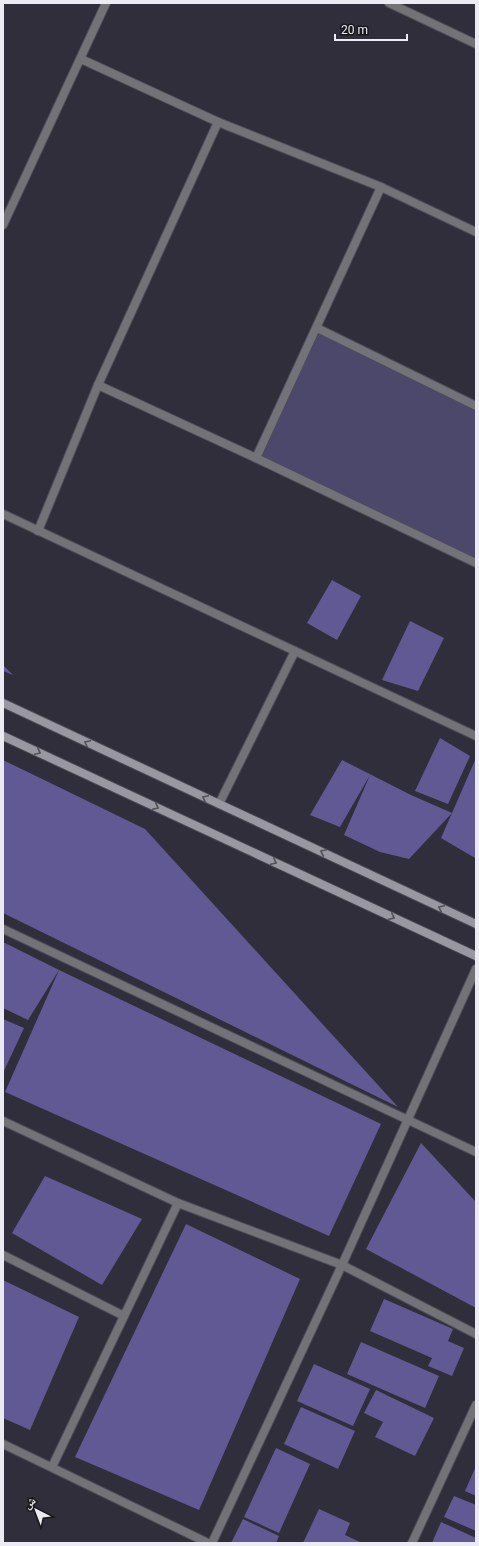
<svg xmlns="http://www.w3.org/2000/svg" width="479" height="1546" font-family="Roboto,'Noto Naskh Arabic',sans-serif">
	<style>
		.green { fill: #4c486c }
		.building { fill: #615993 }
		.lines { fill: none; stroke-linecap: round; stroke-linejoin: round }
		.street-casing { stroke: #4d4c58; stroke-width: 10 }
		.secondary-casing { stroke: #4d4c58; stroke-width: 10 }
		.street { stroke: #737279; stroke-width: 8 }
		.secondary { stroke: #9998a2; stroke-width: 8 }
		.oneway { stroke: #525158 }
	</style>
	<rect width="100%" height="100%" fill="#2f2e3a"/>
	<!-- green -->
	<path class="green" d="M 317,328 L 476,406 L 476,563 L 256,458 Z"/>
	<!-- building -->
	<g class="building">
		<path d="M 332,580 L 361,596 L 337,640 L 307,623 Z"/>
		<path d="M 410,621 L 444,638 L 418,691 L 382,680 Z"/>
		<path d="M 3,665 L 13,675 L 3,671 Z"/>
		<path d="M 440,738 L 470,756 L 448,804 L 415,791 Z"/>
		<path d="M 476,758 L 475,858 L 441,838 L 452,813 L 409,859 L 380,852 L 344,835 L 370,775 L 340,827 L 310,815 L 342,760 L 411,795 L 452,813 Z"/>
		<path d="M 3,760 L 145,829 L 398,1107 L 3,913 Z"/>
		<path d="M 3,942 L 59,970 L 28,1020 L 3,1008 Z"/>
		<path d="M 59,970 L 381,1124 L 329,1236 L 5,1092 Z"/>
		<path d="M 3,1019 L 24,1028 L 3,1073 Z"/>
		<path d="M 421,1143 L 476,1202 L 476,1308 L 366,1249 Z"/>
		<path d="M 45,1176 L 142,1219 L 102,1285 L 12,1233 Z"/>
		<path d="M 186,1224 L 300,1279 L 199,1510 L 75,1457 Z"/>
		<path d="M 3,1280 L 79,1317 L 30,1430 L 3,1418 Z"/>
		<path d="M 384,1299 L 453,1329 L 448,1341 L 464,1348 L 452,1376 L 428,1366 L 432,1358 L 370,1331 Z"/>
		<path d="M 361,1342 L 439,1376 L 425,1408 L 347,1374 Z"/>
		<path d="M 314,1364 L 370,1389 L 353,1426 L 297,1401 Z"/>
		<path d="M 376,1390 L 434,1418 L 415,1456 L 375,1437 L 383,1422 L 364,1413 Z"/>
		<path d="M 301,1407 L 355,1431 L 338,1469 L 284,1444 Z"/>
		<path d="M 276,1448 L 310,1464 L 279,1533 L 244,1517 Z"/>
		<path d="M 476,1466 L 476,1496 L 465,1491 Z"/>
		<path d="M 454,1496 L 476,1505 L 476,1531 L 444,1517 Z"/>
		<path d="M 319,1509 L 350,1523 L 345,1535 L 362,1543 L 303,1543 Z"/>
		<path d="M 243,1519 L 279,1536 L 276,1543 L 231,1543 Z"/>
		<path d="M 441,1522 L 476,1538 L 476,1543 L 432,1543 Z"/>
	</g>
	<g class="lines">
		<defs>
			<g id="street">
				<path d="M 389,3 L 476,44"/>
				<path d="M 81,59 L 218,122 L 381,187 L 476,232"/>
				<path d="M 3,225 L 106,3"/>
				<path d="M 317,328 L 476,406"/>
				<path d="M 98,385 L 256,458 L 476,563"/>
				<path d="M 256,458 L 381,187"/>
				<path d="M 3,514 L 476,736"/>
				<path d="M 38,531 L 98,385 L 218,122"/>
				<path d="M 219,804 L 295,651"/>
				<path d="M 3,929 L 476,1152"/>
				<path d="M 3,1121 L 178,1203 L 342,1265 L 476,1334"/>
				<path d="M 3,1255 L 124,1316"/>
				<path d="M 3,1444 L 208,1543"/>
				<path d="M 52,1467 L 178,1203"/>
				<path d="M 212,1543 L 342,1265 L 476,969"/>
				<path d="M 412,1543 L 476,1405"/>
			</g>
			<g id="secondary">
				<path d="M 3,703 L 476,924"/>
				<path d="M 3,736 L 476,956"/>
			</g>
		</defs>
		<!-- street casing -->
		<use href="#street" class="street-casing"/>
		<!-- secondary casing -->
		<use href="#secondary" class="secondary-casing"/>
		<!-- street -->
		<use href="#street" class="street"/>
		<!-- secondary -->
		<use href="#secondary" class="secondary"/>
	</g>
	<!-- one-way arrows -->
	<defs><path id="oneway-chevron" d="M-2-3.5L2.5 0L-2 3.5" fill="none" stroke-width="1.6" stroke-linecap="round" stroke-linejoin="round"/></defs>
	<g class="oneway">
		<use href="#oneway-chevron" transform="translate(87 743) rotate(-155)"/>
		<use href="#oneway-chevron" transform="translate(38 752) rotate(25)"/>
		<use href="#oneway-chevron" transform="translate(205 798) rotate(-155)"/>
		<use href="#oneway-chevron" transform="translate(156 807) rotate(25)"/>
		<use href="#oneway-chevron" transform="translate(323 852) rotate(-155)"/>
		<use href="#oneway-chevron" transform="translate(274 862) rotate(25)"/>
		<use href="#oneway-chevron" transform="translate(441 908) rotate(-155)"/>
		<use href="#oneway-chevron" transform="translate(392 917) rotate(25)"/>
	</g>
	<!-- border -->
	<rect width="479" height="1546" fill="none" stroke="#ecebf3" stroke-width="8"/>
	<!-- north arrow -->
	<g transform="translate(36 1510) rotate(318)" stroke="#17171c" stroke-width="3" paint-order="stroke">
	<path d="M0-3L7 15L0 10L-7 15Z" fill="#ecebf3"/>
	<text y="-6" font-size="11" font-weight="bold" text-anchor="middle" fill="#ecebf3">ش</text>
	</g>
	<!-- scale -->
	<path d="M335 34v6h72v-6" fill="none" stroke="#ecebf3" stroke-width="2"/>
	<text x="341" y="34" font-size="12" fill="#ecebf3" stroke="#17171c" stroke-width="3" paint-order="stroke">20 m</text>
</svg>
